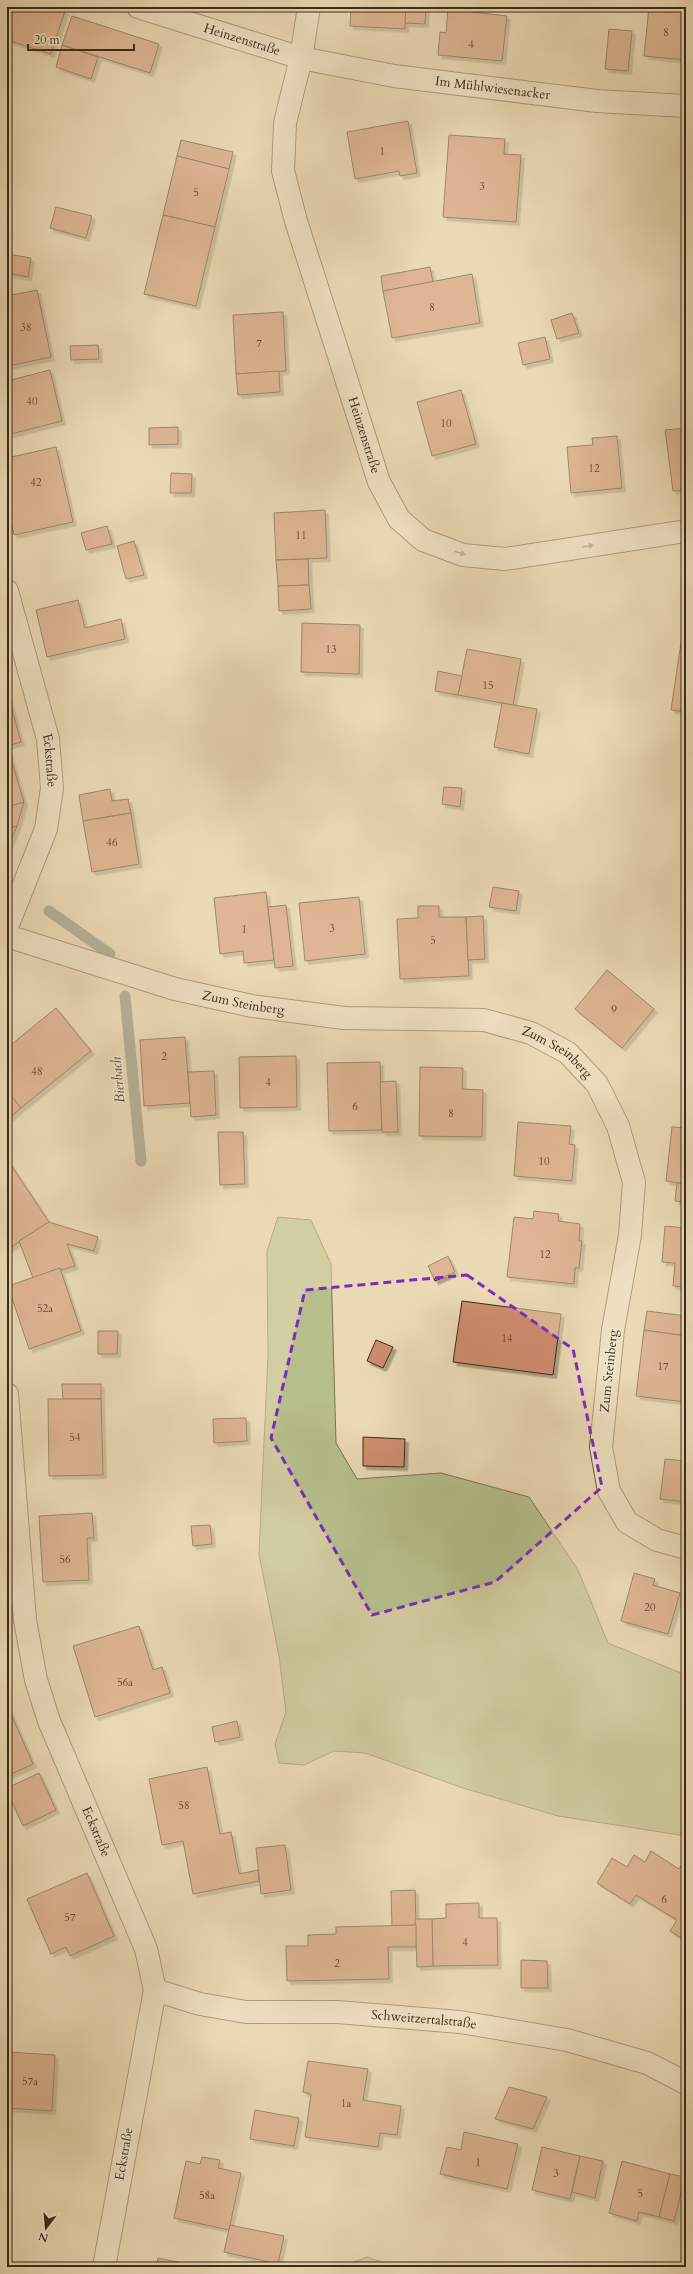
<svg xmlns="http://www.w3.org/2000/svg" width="693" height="2274" font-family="Cardo,serif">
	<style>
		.green { fill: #b7bf8d; stroke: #787552 }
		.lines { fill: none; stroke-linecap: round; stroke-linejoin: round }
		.stream { stroke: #738075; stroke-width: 11 }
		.building { fill: #cf8d70; stroke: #3a2b17; filter: url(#shadow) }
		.minor-casing { stroke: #66563e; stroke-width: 24 }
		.minor { stroke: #f2e6cf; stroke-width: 22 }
		.oneway { fill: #968873 }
		.marked { fill: none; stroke: #7b2cbf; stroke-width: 3; stroke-dasharray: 8 5; stroke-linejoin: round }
		.labels { text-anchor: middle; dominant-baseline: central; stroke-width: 3; stroke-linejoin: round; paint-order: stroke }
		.number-label { font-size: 11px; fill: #5f442d }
		.street-label { font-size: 13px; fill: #3a2b17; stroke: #f2e6cf }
		.water-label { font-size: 14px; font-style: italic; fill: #524e3e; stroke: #f2e6cf }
	</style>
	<defs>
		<filter id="shadow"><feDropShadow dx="3.5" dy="3.5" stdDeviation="0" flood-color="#0004"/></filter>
	</defs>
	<rect width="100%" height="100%" fill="#ebd9b5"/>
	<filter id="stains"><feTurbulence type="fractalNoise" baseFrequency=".005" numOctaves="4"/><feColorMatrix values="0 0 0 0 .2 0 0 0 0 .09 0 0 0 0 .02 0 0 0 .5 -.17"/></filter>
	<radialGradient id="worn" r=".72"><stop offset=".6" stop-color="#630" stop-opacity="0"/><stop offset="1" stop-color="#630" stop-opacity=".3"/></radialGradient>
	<!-- green -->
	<g class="green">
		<path d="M 278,1217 L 311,1220 L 331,1264 L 336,1443 L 357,1479 L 441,1473 L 529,1497 L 578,1570 L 608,1643 L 686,1675 L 686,1836 L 558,1816 L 463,1788 L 365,1753 L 334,1751 L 304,1765 L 279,1763 L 275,1744 L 286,1712 L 279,1656 L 259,1554 L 268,1354 L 267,1251 Z"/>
		<path d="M 367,2257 L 397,2267 L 341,2267 Z"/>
	</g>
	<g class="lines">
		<!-- stream -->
		<g class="stream">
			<path d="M 49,911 L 110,954"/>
			<path d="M 125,996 L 141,1161"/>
		</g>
	</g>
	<!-- building -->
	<g class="building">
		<path d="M 7,7 L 54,7 L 65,11 L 51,54 L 7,40 Z"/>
		<path d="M 351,7 L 406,7 L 405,29 L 350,26 Z"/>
		<path d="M 406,7 L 426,7 L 425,24 L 405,23 Z"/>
		<path d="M 649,7 L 686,7 L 686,60 L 644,56 Z"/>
		<path d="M 448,9 L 507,16 L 502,61 L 438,55 L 440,32 L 446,33 Z"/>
		<path d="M 72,16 L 159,44 L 150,73 L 62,45 Z"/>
		<path d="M 609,29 L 632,31 L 628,71 L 605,69 Z"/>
		<path d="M 62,45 L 98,57 L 91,79 L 56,67 Z"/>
		<path d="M 408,121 L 417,173 L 400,176 L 399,171 L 355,179 L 347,132 Z"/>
		<path d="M 449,135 L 505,139 L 504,154 L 521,155 L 516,222 L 443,217 Z"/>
		<path d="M 181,140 L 233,152 L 229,169 L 177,156 Z"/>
		<path d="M 177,156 L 229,169 L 215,227 L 163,215 Z"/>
		<path d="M 56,207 L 92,216 L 86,238 L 50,228 Z"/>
		<path d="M 163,215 L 215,227 L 196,306 L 144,294 Z"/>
		<path d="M 7,254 L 31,258 L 28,277 L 7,273 Z"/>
		<path d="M 430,267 L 433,282 L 383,291 L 381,276 Z"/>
		<path d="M 472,274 L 480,323 L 392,338 L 383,291 Z"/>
		<path d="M 37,290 L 51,357 L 8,366 L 7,296 Z"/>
		<path d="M 283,312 L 286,371 L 236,374 L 233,315 Z"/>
		<path d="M 572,313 L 579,333 L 557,339 L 551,320 Z"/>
		<path d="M 545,337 L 550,359 L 523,365 L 518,343 Z"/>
		<path d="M 98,345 L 99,359 L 71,360 L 70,346 Z"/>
		<path d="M 50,370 L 62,421 L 7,435 L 7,381 Z"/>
		<path d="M 279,371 L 280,392 L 238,395 L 236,374 Z"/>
		<path d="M 461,390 L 476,444 L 432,456 L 417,402 Z"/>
		<path d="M 178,427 L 178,444 L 149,445 L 149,428 Z"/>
		<path d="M 686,428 L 686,490 L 673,491 L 665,430 Z"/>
		<path d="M 617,436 L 622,488 L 571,493 L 567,447 L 593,445 L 592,438 Z"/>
		<path d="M 56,447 L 73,522 L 14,535 L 7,506 L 7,458 Z"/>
		<path d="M 171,473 L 192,474 L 191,493 L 170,493 Z"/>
		<path d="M 325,510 L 327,558 L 276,560 L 274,513 Z"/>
		<path d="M 107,526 L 112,544 L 86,550 L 81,533 Z"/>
		<path d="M 134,541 L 144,575 L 126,579 L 117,546 Z"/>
		<path d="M 308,559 L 309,585 L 278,586 L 276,560 Z"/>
		<path d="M 309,585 L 311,609 L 279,611 L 278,586 Z"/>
		<path d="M 78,600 L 85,628 L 121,619 L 125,639 L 47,657 L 36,610 Z"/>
		<path d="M 302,623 L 360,625 L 359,674 L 301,672 Z"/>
		<path d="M 683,629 L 686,630 L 686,712 L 671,710 Z"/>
		<path d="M 467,649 L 521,659 L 513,705 L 458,695 Z"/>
		<path d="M 438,671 L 462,676 L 458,695 L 435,691 Z"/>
		<path d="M 7,692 L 21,742 L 7,746 Z"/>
		<path d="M 502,703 L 537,709 L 529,754 L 494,747 Z"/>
		<path d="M 7,746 L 24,802 L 7,807 Z"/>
		<path d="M 444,787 L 462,788 L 460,807 L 442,804 Z"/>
		<path d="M 110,789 L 112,801 L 128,799 L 131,813 L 83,821 L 79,795 Z"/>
		<path d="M 24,802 L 17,826 L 7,829 L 7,807 Z"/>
		<path d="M 131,813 L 139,864 L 92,872 L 83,821 Z"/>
		<path d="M 17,826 L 7,850 L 7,829 Z"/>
		<path d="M 493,887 L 519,891 L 516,911 L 489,907 Z"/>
		<path d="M 266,892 L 274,960 L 244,963 L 243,951 L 220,954 L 214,898 Z"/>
		<path d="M 359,897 L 365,954 L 305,961 L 299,903 Z"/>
		<path d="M 286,905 L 293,966 L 275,968 L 268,907 Z"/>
		<path d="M 418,906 L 439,906 L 439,917 L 466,917 L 469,976 L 400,979 L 397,919 L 418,918 Z"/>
		<path d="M 483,916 L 485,959 L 468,960 L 466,917 Z"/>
		<path d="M 607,970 L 654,1009 L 622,1048 L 575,1009 Z"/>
		<path d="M 56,1008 L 91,1051 L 21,1108 L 7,1091 L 7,1048 Z"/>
		<path d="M 185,1037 L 190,1103 L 144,1106 L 140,1040 Z"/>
		<path d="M 296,1056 L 297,1107 L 240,1108 L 239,1057 Z"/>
		<path d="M 380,1062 L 382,1130 L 329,1131 L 327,1063 Z"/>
		<path d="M 420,1067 L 463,1068 L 462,1089 L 483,1090 L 482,1137 L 419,1136 Z"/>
		<path d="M 214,1071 L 216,1115 L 191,1117 L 188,1072 Z"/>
		<path d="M 396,1081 L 398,1132 L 382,1132 L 380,1082 Z"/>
		<path d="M 7,1091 L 21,1108 L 7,1120 Z"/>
		<path d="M 518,1122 L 571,1126 L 569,1144 L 575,1145 L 572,1181 L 514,1176 Z"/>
		<path d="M 672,1127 L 686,1128 L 686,1184 L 666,1181 Z"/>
		<path d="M 218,1132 L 243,1132 L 245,1184 L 220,1185 Z"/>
		<path d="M 7,1159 L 49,1222 L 7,1250 Z"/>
		<path d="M 677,1183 L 686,1184 L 686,1202 L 675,1201 Z"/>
		<path d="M 534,1211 L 559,1214 L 558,1221 L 580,1224 L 579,1241 L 582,1241 L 579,1268 L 575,1268 L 574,1284 L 507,1277 L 514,1217 L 533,1219 Z"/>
		<path d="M 49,1222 L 98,1237 L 94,1251 L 67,1244 L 75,1266 L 33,1278 L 19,1241 Z"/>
		<path d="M 665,1226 L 686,1228 L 686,1287 L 673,1286 L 675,1263 L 662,1262 Z"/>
		<path d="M 448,1256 L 455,1272 L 435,1281 L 428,1266 Z"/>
		<path d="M 60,1268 L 81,1331 L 29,1349 L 8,1286 Z"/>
		<path d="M 462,1301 L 561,1314 L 553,1375 L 453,1362 Z"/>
		<path d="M 647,1311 L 686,1316 L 686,1336 L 644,1330 Z"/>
		<path d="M 644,1330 L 686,1336 L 686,1402 L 636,1396 Z"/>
		<path d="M 98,1331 L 118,1331 L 117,1354 L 98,1354 Z"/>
		<path d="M 376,1340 L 393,1347 L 383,1368 L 367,1361 Z"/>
		<path d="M 62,1384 L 101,1384 L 101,1399 L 63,1399 Z"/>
		<path d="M 48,1399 L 101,1399 L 103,1475 L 49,1476 Z"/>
		<path d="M 246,1418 L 247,1441 L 214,1443 L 213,1419 Z"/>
		<path d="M 363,1437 L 405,1439 L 404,1467 L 363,1466 Z"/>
		<path d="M 665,1459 L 686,1461 L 686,1502 L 660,1499 Z"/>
		<path d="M 92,1513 L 94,1538 L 87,1538 L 89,1580 L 43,1582 L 39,1516 Z"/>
		<path d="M 210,1525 L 212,1544 L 193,1546 L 191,1526 Z"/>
		<path d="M 634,1573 L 655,1579 L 653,1585 L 680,1593 L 668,1634 L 621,1621 Z"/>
		<path d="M 139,1626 L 153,1670 L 162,1667 L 170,1693 L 95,1717 L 73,1646 Z"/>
		<path d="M 7,1705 L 33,1764 L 7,1776 Z"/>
		<path d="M 237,1721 L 240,1737 L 215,1742 L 212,1727 Z"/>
		<path d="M 207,1767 L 220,1834 L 231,1832 L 239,1874 L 258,1870 L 259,1881 L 193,1894 L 183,1841 L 162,1845 L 149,1779 Z"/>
		<path d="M 39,1773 L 56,1810 L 23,1826 L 7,1792 L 7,1788 Z"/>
		<path d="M 285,1845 L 291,1890 L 261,1894 L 256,1848 Z"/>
		<path d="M 651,1851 L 679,1869 L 686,1858 L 686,1941 L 670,1931 L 677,1920 L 636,1895 L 630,1904 L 597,1883 L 612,1858 L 627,1867 L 634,1855 L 645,1862 Z"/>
		<path d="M 87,1873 L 114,1936 L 70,1956 L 66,1947 L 51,1954 L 27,1899 Z"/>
		<path d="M 415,1890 L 416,1925 L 392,1926 L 391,1891 Z"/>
		<path d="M 479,1903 L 479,1918 L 497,1918 L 498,1965 L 433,1966 L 432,1919 L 446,1918 L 446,1904 Z"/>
		<path d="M 415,1919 L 432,1919 L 433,1966 L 417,1967 Z"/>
		<path d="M 416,1925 L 416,1947 L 388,1947 L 389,1979 L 287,1981 L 286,1946 L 308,1946 L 308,1935 L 336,1934 L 336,1927 Z"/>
		<path d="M 521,1960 L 547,1961 L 548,1988 L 521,1988 Z"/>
		<path d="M 7,2052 L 55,2055 L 52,2111 L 7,2108 Z"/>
		<path d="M 308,2061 L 368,2069 L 363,2100 L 401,2106 L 397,2135 L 380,2133 L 378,2147 L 305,2137 L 311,2094 L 303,2092 Z"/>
		<path d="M 509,2087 L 547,2097 L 533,2129 L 495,2119 Z"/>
		<path d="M 255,2110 L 299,2118 L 294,2146 L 250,2139 Z"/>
		<path d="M 464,2132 L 518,2144 L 507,2189 L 440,2174 L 447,2147 L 461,2150 Z"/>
		<path d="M 542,2147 L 580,2156 L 570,2199 L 532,2190 Z"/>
		<path d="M 580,2156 L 603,2161 L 595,2198 L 572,2192 Z"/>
		<path d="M 202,2157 L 220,2160 L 218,2168 L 241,2173 L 229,2230 L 174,2218 L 186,2161 L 200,2164 Z"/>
		<path d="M 622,2161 L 670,2174 L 659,2217 L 639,2212 L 637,2221 L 609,2213 Z"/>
		<path d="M 670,2174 L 685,2177 L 674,2221 L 659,2217 Z"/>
		<path d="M 230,2225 L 284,2236 L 278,2264 L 224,2252 Z"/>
		<path d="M 158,2258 L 202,2267 L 156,2267 Z"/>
	</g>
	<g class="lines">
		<defs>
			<g id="minor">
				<path id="s1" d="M 138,7 L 301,58 L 394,76 L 597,101 L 686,106"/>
				<path id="s2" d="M 309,7 L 301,58 L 285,123 L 283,171 L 296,221 L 379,482 L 399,519 L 423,540 L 463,555 L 505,559 L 686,531"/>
				<path id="s3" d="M 7,591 L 48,739 L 52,788 L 46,829 L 7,927"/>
				<path id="s4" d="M 7,936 L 175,989 L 252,1006 L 344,1018 L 484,1020 L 531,1033 L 568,1053 L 597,1084 L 618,1126 L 634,1182 L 630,1235 L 613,1330 L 601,1447 L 609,1491 L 627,1522 L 657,1540 L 686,1548"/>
				<path id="s5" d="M 7,1394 L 25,1620 L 36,1680 L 49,1721 L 146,1949 L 155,1990 L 104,2267"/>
				<path id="s6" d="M 155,1990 L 200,2004 L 246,2012 L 337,2012 L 460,2022 L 567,2040 L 647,2063 L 686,2083"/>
			</g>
		</defs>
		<!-- minor casing -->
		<use href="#minor" class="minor-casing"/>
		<!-- minor -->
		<use href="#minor" class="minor"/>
	</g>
	<!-- one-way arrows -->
	<defs><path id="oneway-solid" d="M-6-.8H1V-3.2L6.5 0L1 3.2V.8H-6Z"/></defs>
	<g class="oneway">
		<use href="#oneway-solid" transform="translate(588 546) rotate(-9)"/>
		<use href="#oneway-solid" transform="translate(460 553) rotate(17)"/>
	</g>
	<!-- marked area -->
	<path d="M0 0H693V2274H0ZM 467,1275 L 573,1349 L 602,1487 L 495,1582 L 372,1615 L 271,1438 L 305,1290 Z" fill="#ebd9b5" fill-opacity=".55" fill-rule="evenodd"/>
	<path class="marked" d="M 467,1275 L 573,1349 L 602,1487 L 495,1582 L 372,1615 L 271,1438 L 305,1290 Z"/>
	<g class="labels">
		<!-- number labels -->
		<g class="number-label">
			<text x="666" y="32">8</text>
			<text x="471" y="44">4</text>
			<text x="382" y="151">1</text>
			<text x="482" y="186">3</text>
			<text x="196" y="192">5</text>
			<text x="432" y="307">8</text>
			<text x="26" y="327">38</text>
			<text x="259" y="343">7</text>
			<text x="32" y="401">40</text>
			<text x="446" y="423">10</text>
			<text x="594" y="468">12</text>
			<text x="36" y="482">42</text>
			<text x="301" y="535">11</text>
			<text x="331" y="649">13</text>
			<text x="488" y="685">15</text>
			<text x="112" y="842">46</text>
			<text x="332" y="928">3</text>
			<text x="244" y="929">1</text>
			<text x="433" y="940">5</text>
			<text x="614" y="1009">9</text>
			<text x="164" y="1056">2</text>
			<text x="37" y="1071">48</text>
			<text x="268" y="1082">4</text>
			<text x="355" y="1106">6</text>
			<text x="451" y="1113">8</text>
			<text x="544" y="1161">10</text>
			<text x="545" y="1254">12</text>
			<text x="45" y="1308">52a</text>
			<text x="507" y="1338">14</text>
			<text x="663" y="1366">17</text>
			<text x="75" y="1437">54</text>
			<text x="65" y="1559">56</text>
			<text x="650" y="1607">20</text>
			<text x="125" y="1682">56a</text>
			<text x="184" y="1805">58</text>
			<text x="664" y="1899">6</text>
			<text x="70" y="1917">57</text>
			<text x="465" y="1942">4</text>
			<text x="337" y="1963">2</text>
			<text x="30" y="2081">57a</text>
			<text x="346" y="2103">1a</text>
			<text x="478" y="2162">1</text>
			<text x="556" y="2173">3</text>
			<text x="640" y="2193">5</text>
			<text x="207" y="2195">58a</text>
		</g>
		<!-- street labels -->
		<g class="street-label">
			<text stroke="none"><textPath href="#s1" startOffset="109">Heinzenstraße</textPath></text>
			<text stroke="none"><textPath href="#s1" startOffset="365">Im Mühlwiesenacker</textPath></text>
			<text stroke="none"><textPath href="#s2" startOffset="443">Heinzenstraße</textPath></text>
			<text stroke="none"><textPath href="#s3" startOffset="175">Eckstraße</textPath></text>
			<text stroke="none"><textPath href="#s4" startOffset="246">Zum Steinberg</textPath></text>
			<text stroke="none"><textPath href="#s4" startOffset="569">Zum Steinberg</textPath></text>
			<text transform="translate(609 1371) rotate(-84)">Zum Steinberg</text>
			<text stroke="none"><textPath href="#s5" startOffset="451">Eckstraße</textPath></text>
			<text stroke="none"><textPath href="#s6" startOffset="272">Schweitzertalstraße</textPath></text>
			<text transform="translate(124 2154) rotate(-80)">Eckstraße</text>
		</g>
		<!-- water labels -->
		<g class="water-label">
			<text transform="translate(118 1080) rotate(-95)">Bierbach</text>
		</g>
	</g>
	<!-- margin -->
	<rect width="693" height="2274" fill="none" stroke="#ebd9b5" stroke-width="24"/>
	<rect x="8" y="8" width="677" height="2258" fill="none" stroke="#3a2b17" stroke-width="2"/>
	<rect x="12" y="12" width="669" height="2250" fill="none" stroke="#3a2b17"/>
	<!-- north arrow -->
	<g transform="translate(46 2228) rotate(196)" stroke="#f2e6cf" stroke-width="3" paint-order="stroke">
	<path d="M0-3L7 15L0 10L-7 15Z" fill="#3a2b17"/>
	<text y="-6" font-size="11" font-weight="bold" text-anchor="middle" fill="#3a2b17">N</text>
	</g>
	<!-- scale -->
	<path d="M28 44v6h106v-6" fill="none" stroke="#3a2b17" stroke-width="2"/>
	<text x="34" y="44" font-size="12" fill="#3a2b17" stroke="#f2e6cf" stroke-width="3" paint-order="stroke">20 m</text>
	<rect width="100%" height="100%" filter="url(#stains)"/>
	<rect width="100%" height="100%" fill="url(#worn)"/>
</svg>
